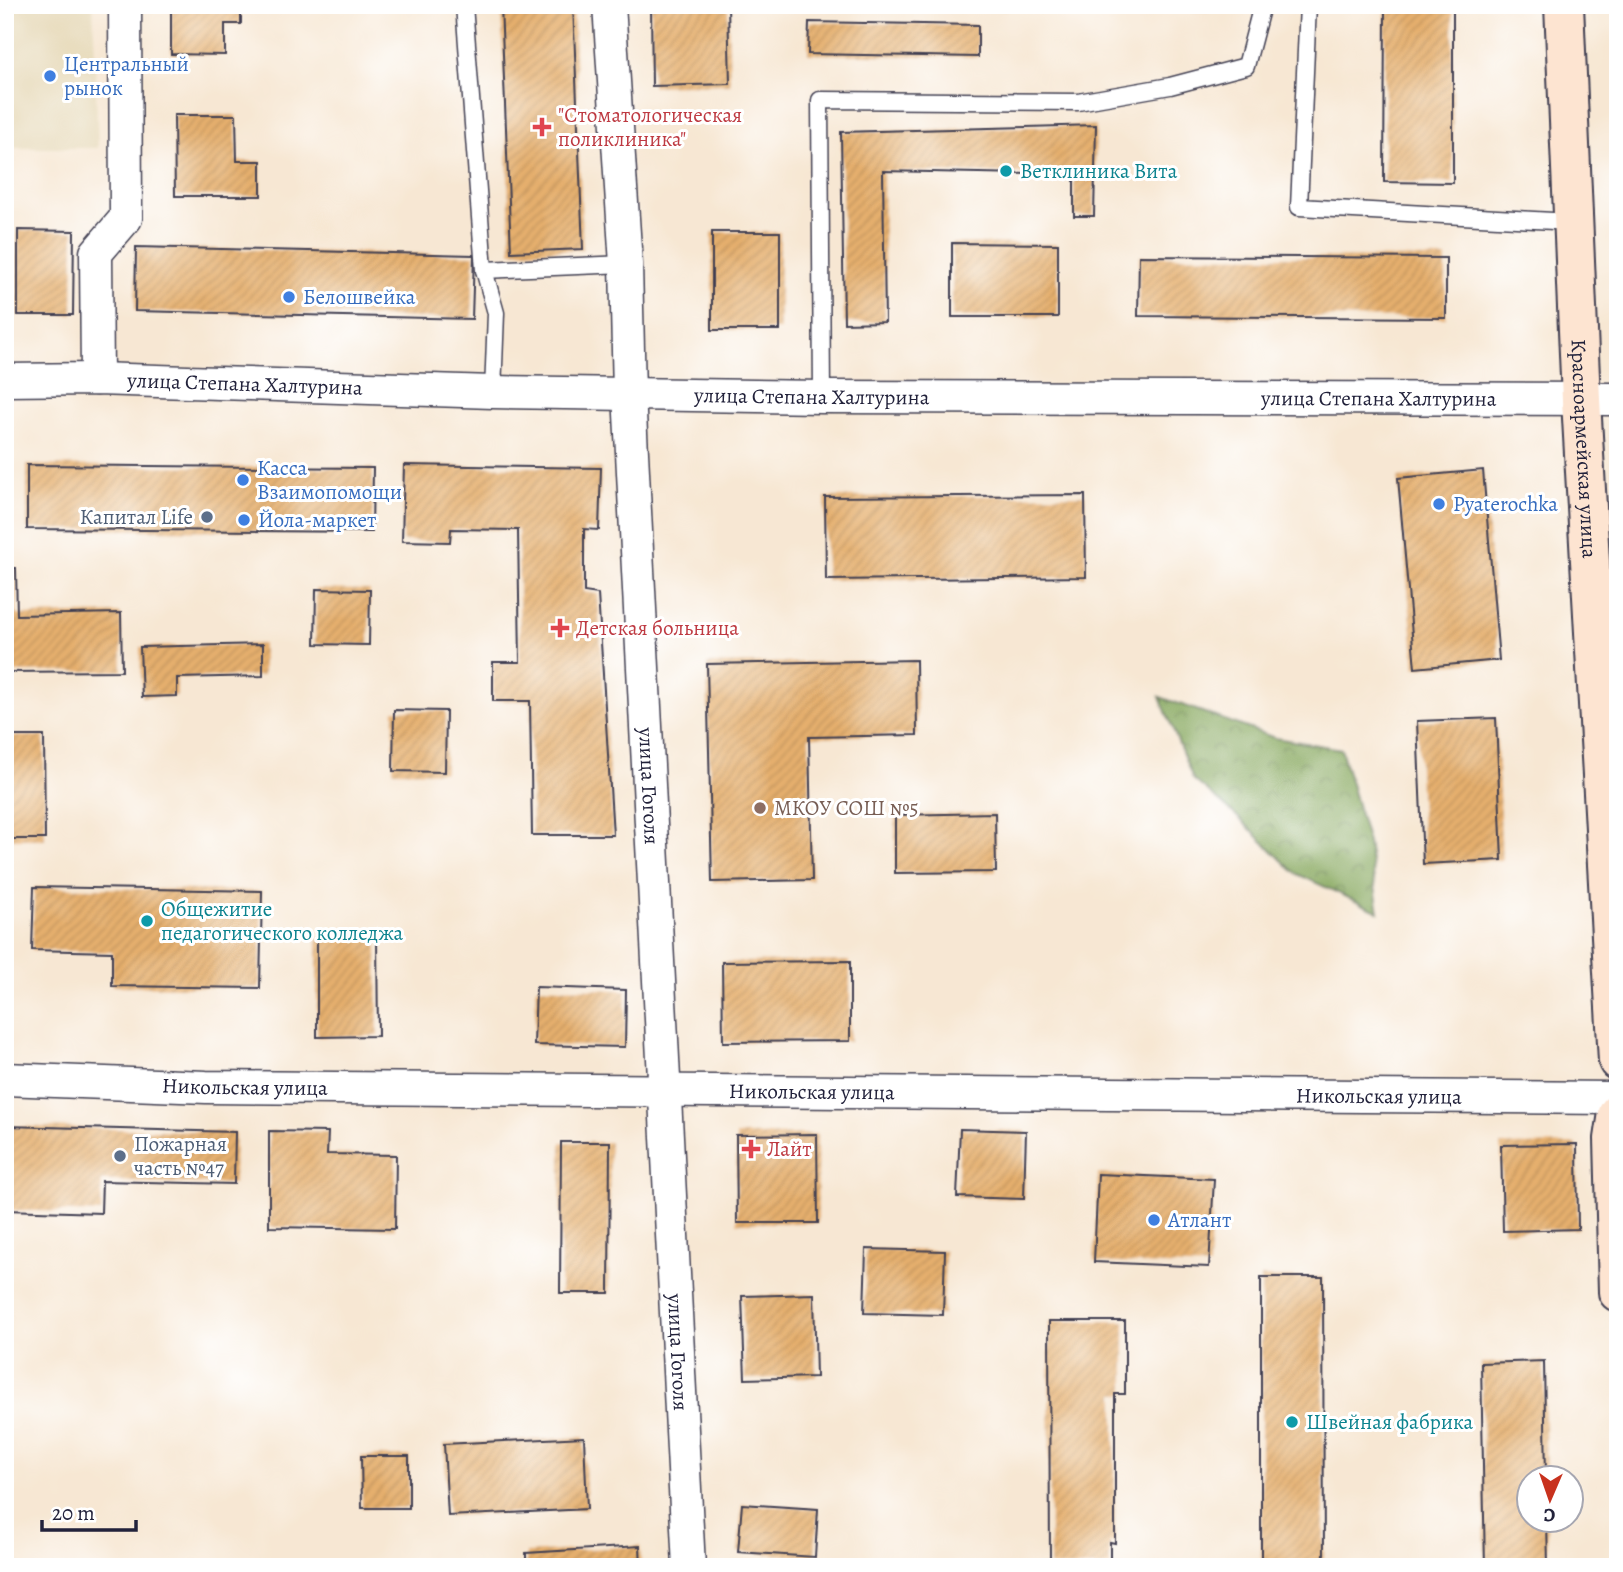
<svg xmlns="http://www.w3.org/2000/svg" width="1623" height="1572" font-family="Alegreya,serif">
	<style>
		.built { fill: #e7daba }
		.forest { fill: url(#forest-crowns); stroke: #53644a; stroke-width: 2 }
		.building { fill: url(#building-hatch) }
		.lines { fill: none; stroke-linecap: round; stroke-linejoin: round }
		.lane-casing { stroke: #424052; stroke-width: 19 }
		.street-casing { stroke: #424052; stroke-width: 35 }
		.secondary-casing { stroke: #424052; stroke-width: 42 }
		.lane { stroke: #fff; stroke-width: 16 }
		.street { stroke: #fff; stroke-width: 32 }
		.secondary { stroke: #fde4d1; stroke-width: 38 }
		.shop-dot { fill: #3f7fe0; stroke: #fff; stroke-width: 2.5 }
		.health-dot { fill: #e0444e; stroke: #fff; stroke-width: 2.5 }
		.culture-dot { fill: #0f9aa8; stroke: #fff; stroke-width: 2.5 }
		.service-dot { fill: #5c6f8a; stroke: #fff; stroke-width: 2.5 }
		.education-dot { fill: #8d6e63; stroke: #fff; stroke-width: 2.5 }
		.labels { text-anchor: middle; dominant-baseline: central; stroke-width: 6; stroke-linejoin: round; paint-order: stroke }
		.shop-label { font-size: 21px; fill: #366cbe; stroke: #fff; text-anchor: start }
		.health-label { font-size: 21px; fill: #be3a42; stroke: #fff; text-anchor: start }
		.culture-label { font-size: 21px; fill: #0d838f; stroke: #fff; text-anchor: start }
		.street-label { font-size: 21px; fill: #22223b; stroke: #fff }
		.service-label { font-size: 21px; fill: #4e5e75; stroke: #fff; text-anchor: end }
		.education-label { font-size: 21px; fill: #785e54; stroke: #fff; text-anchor: start }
	</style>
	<defs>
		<pattern id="forest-crowns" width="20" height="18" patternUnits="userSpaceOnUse" patternTransform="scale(1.75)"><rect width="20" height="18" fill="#84a65a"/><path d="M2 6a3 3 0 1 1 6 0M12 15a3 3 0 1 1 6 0" fill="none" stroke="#6c874c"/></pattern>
		<pattern id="building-hatch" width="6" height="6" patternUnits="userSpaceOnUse" patternTransform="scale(1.75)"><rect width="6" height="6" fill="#e5af6d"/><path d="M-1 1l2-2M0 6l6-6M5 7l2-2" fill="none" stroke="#c4965f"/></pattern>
	</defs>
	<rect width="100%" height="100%" fill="#fff"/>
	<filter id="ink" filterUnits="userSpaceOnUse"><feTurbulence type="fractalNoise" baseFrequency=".0143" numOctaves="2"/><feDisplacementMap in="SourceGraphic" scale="14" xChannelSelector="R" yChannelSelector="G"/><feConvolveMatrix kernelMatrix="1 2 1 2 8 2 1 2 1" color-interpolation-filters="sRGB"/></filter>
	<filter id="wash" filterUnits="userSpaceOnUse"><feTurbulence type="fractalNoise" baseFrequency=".00686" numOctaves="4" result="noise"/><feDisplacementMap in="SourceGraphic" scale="28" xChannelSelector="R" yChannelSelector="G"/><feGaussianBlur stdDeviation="1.57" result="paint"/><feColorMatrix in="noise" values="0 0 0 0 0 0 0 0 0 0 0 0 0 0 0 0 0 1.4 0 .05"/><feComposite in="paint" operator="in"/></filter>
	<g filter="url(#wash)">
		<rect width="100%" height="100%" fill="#f7e7d3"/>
		<!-- built -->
		<path class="built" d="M 5,5 L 93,5 L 98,148 L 5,148 Z"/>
		<!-- forest -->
		<path class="forest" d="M 1160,697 L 1275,738 L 1341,749 L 1368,843 L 1379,912 L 1295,873 L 1240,819 L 1193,779 Z"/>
		<g id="blocks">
			<!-- building -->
			<g class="building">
				<path d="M 171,5 L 241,5 L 241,24 L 225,24 L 225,55 L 171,54 Z"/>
				<path d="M 501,5 L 573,5 L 583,249 L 511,252 Z"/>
				<path d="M 651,5 L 728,5 L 730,84 L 652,86 Z"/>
				<path d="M 960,5 L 1210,5 L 1210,11 L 960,9 Z"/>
				<path d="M 1385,5 L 1453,5 L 1453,183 L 1384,182 Z"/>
				<path d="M 809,22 L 978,25 L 978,57 L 808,54 Z"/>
				<path d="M 174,115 L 236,115 L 237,161 L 261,161 L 261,196 L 175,196 Z"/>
				<path d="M 1096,125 L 1094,216 L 1074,216 L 1074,175 L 883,171 L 885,322 L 844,323 L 841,132 Z"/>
				<path d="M 18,230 L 74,231 L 73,315 L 18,315 Z"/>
				<rect x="712" y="232" width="68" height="98"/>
				<path d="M 952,243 L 1058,244 L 1058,317 L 952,317 Z"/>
				<path d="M 136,247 L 474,255 L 472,319 L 135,311 Z"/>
				<path d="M 1139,256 L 1446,258 L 1446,318 L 1138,316 Z"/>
				<path d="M 27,465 L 373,468 L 372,532 L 27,529 Z"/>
				<path d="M 404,465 L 601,468 L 599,530 L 584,529 L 584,592 L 598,594 L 613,835 L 532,835 L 530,701 L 493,701 L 493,662 L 520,662 L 518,530 L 451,529 L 450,542 L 402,541 Z"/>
				<path d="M 1483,470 L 1499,660 L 1415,668 L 1398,478 Z"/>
				<path d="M 1085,495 L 1086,577 L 826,580 L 825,497 Z"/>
				<path d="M 5,568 L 16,568 L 17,615 L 121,613 L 122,671 L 5,672 Z"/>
				<path d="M 316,589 L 370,590 L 369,645 L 315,644 Z"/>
				<path d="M 263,644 L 263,676 L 177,678 L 177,696 L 142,697 L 140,647 Z"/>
				<path d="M 916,660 L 917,735 L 809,737 L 812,880 L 712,882 L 707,664 Z"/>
				<path d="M 394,710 L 446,711 L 445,772 L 393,771 Z"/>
				<path d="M 1496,718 L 1502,860 L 1423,864 L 1417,721 Z"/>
				<path d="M 5,736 L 44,736 L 45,839 L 5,839 Z"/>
				<path d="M 995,813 L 996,872 L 895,873 L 895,815 Z"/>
				<path d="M 34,887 L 262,891 L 260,988 L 112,986 L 112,952 L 32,950 Z"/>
				<path d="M 317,938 L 377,938 L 378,1036 L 317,1037 Z"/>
				<path d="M 850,961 L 850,1041 L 723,1042 L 722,962 Z"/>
				<path d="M 536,987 L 626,990 L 625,1047 L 534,1045 Z"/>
				<path d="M 5,1126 L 235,1132 L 234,1184 L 102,1181 L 101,1213 L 5,1210 Z"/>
				<path d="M 960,1129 L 1026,1131 L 1024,1199 L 957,1197 Z"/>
				<path d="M 269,1131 L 328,1132 L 327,1154 L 396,1155 L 395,1229 L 269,1227 Z"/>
				<path d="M 817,1134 L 818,1223 L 737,1223 L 736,1135 Z"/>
				<path d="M 561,1142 L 610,1142 L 609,1293 L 560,1293 Z"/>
				<path d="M 1577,1144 L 1578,1229 L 1503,1231 L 1501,1145 Z"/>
				<path d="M 1098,1174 L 1214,1179 L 1209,1267 L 1094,1262 Z"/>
				<path d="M 866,1249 L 945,1251 L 943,1315 L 864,1313 Z"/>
				<path d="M 1261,1277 L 1323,1277 L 1324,1567 L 1261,1567 Z"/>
				<path d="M 814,1294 L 816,1377 L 745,1379 L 742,1296 Z"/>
				<path d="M 1049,1321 L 1125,1321 L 1125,1394 L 1115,1394 L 1115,1543 L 1110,1542 L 1110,1567 L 1050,1567 Z"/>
				<path d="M 1544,1361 L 1546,1478 L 1528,1478 L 1528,1520 L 1547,1520 L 1548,1567 L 1485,1567 L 1481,1363 Z"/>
				<path d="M 584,1437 L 587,1509 L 448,1516 L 444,1444 Z"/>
				<path d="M 361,1456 L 409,1456 L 409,1508 L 362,1508 Z"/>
				<path d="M 742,1504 L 818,1509 L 815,1557 L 738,1552 Z"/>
				<path d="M 640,1546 L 641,1567 L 526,1567 L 526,1553 Z"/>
			</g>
		</g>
	</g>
	<g filter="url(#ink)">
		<use href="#blocks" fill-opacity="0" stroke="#424052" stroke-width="2"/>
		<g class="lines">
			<defs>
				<g id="lane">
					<path d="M 464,5 L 484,270 L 496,313 L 493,392"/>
					<path d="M 1308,5 L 1299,207 L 1572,222"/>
					<path d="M 484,270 L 626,264"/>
					<path d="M 822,397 L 820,100 L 1078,102 L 1170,86 L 1246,66 L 1262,5"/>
				</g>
				<g id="street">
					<path id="s1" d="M 609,5 L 626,264 L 629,394 L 689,1567"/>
					<path d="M 97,379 L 96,253 L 126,218 L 125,5"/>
					<path id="s2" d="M 5,380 L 97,379 L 493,392 L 822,397 L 1618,399"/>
					<path id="s3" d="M 5,1079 L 206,1087 L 1618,1098"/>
				</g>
				<g id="secondary">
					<path id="s4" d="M 1564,5 L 1581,400 L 1618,1061"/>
					<path d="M 1618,1113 L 1614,1139 L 1618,1292"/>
				</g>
			</defs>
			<!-- lane casing -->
			<use href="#lane" class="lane-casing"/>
			<!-- street casing -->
			<use href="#street" class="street-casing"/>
			<!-- secondary casing -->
			<use href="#secondary" class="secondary-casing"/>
			<!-- lane -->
			<use href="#lane" class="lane"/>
			<!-- street -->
			<use href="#street" class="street"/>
			<!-- secondary -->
			<use href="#secondary" class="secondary"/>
		</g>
	</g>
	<!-- markers -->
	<g class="shop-dot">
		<circle cx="50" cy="76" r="7"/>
		<circle cx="289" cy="297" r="7"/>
		<circle cx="243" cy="480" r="7"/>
		<circle cx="1439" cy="504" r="7"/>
		<circle cx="244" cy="520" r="7"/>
		<circle cx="1154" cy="1220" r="7"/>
	</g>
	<g class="health-dot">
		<path d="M538.5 116.5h7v7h7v7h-7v7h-7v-7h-7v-7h7z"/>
		<path d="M556.5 617.5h7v7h7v7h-7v7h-7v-7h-7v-7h7z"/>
		<path d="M747.5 1138.5h7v7h7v7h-7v7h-7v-7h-7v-7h7z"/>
	</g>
	<g class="culture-dot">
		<circle cx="1006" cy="171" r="7"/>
		<circle cx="147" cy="921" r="7"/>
		<circle cx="1292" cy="1422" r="7"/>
	</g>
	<g class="service-dot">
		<circle cx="207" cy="517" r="7"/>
		<circle cx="120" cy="1156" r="7"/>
	</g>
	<circle class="education-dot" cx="760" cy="808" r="7"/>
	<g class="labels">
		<!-- shop labels -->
		<g class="shop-label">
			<text x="64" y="64">Центральный<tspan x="64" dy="24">рынок</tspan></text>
			<text x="303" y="297">Белошвейка</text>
			<text x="257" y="468">Касса<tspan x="257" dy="24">Взаимопомощи</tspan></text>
			<text x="1453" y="504">Pyaterochka</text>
			<text x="258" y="520">Йола-маркет</text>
			<text x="1168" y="1220">Атлант</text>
		</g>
		<!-- health labels -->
		<g class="health-label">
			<text x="558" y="115">"Стоматологическая<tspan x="558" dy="24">поликлиника"</tspan></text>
			<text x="576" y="628">Детская больница</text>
			<text x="767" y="1149">Лайт</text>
		</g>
		<!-- culture labels -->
		<g class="culture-label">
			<text x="1020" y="171">Ветклиника Вита</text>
			<text x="161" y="909">Общежитие<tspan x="161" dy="24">педагогического колледжа</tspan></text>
			<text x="1306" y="1422">Швейная фабрика</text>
		</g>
		<!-- street labels -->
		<g class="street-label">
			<text stroke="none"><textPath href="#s2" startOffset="240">улица Степана Халтурина</textPath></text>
			<text stroke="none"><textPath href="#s2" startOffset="807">улица Степана Халтурина</textPath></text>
			<text stroke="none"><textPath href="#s2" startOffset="1374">улица Степана Халтурина</textPath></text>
			<text stroke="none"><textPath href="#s4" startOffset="444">Красноармейская улица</textPath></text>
			<text stroke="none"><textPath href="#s1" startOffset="782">улица Гоголя</textPath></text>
			<text stroke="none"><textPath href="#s3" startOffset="240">Никольская улица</textPath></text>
			<text stroke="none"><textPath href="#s3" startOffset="807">Никольская улица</textPath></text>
			<text stroke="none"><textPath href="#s3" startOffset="1374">Никольская улица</textPath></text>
			<text stroke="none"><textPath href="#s1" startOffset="1349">улица Гоголя</textPath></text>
		</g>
		<!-- service labels -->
		<g class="service-label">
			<text x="193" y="517">Капитал Life</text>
			<text x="134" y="1144" text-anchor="start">Пожарная<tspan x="134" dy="24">часть №47</tspan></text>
		</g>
		<!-- education labels -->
		<g class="education-label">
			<text x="774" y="808">МКОУ СОШ №5</text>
		</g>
	</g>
	<!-- margin -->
	<rect width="1623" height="1572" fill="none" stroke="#fff" stroke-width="28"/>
	<!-- north arrow -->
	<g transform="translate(1550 1499) rotate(182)"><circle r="33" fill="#ffffff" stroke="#a7a7b1" stroke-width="2"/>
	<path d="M0-5L12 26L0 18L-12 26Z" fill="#c8321e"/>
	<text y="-10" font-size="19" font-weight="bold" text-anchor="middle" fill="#22223b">С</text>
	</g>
	<!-- scale -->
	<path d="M42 1520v10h94v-10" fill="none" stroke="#22223b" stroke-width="3.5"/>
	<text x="52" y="1520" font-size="21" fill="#22223b" stroke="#ffffff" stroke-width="5" paint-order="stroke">20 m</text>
</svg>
